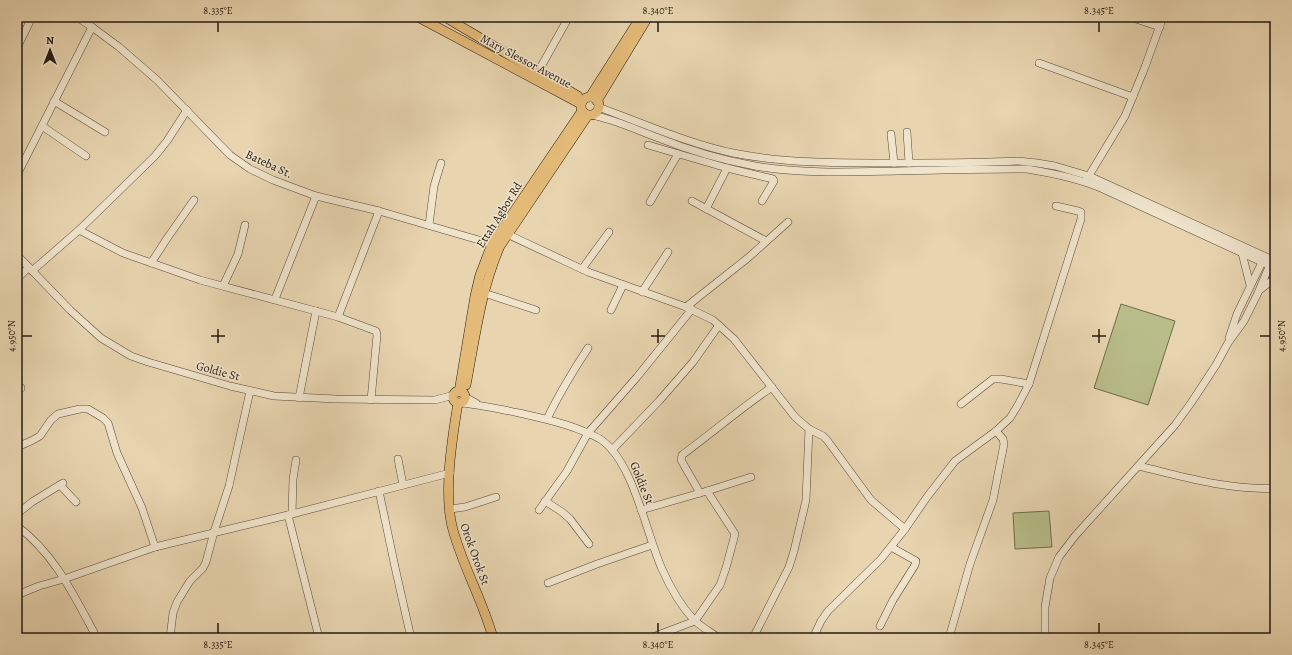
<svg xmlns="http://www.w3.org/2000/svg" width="1292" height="655" font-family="Alegreya,serif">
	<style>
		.green { fill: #b8bd8a; stroke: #6e6c4d }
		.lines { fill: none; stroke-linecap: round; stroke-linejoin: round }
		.minor-casing { stroke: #564938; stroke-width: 8 }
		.major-casing { stroke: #251a10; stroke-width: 10 }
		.minor { stroke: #f0e4cc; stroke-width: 7 }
		.major { stroke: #e4ba78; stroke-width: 9 }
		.ticks { fill: none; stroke: #251a10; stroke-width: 1.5 }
		.labels { text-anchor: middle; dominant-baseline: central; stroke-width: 3; stroke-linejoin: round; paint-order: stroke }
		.street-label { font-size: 12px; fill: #251a10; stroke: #f0e4cc }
		.neatline { fill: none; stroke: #251a10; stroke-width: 1.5 }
		.ticks-label { font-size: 10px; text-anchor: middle; fill: #251a10 }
	</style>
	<rect width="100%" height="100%" fill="#e8d5b0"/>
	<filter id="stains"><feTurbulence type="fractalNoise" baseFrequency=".005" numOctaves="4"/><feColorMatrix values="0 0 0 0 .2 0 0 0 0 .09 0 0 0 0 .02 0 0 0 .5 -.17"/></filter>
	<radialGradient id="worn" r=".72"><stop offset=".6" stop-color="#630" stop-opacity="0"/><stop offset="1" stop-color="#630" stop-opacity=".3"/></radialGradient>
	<!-- green -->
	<g class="green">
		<path d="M 1121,304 L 1175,321 L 1148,405 L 1094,388 Z"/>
		<path d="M 1049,511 L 1052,547 L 1015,549 L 1013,513 Z"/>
	</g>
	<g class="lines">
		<defs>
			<g id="minor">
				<path d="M 77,17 L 92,27 L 119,47 L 157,80 L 230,155 L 250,169 L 273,180 L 316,196 L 379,211 L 496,245"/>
				<path d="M 1130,17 L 1160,27"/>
				<path d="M 17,48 L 32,17"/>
				<path d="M 1039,63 L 1133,97"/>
				<path d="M 538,72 L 566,22"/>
				<path d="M 54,101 L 105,132"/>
				<path d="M 598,107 C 643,123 686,143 733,153 C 789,164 846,163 903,163 C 941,163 980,163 1018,161 L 1037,163 L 1055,166 L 1089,176 L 1275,261"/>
				<path d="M 591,115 C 614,119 634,129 656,137 C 688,150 722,160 755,166 C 802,174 850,172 897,171 C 940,170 984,169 1027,169 C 1052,173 1077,178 1101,188 L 1275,268"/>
				<path d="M 42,126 L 86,156"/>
				<path d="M 907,132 L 909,163"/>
				<path d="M 891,134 L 894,163"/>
				<path d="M 648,145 L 727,168 L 773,179 L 774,181 L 762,201"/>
				<path d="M 17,175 L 92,27"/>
				<path d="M 1087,179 L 1125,116 L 1145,67 L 1163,17"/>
				<path d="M 692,201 L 766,241"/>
				<path d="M 650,202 L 678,154"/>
				<path d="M 706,209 L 727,168"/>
				<path d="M 429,225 L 434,186 L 441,163"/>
				<path d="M 79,230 L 123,253 L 200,280 L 338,317 L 376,331 L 377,335 L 371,400"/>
				<path d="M 507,234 L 588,272 L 686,307 L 713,320 L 734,339 L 795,417 L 809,429 L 823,436 L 827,440 L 871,500 L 905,529"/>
				<path d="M 1242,253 L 1250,285"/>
				<path d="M 17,255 L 70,310 L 101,338 L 131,356 L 148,362 L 230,386 L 274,396 L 336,399 L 435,400 L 454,395"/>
				<path d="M 151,263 L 168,237 L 194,200"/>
				<path d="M 582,269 L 609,232"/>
				<path d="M 32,271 L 79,230 L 155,156 L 167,141 L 187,110"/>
				<path d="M 17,279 L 29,267"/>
				<path d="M 223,286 L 238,254 L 245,225"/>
				<path d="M 1261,289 L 1275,278"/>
				<path d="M 642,292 L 668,252"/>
				<path d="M 484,293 L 536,310"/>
				<path d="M 275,299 L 316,196"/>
				<path d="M 686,307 L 749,257 L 788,222"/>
				<path d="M 611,310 L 623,285"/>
				<path d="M 338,317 L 379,211"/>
				<path d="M 1229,338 L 1237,314 L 1264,258"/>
				<path d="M 17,388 L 21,388"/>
				<path d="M 465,397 L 476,403"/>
				<path d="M 299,398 L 316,311"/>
				<path d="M 462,403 C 481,405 500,409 519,413 C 541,418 562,422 583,431 C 589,434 595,436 600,439 C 633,460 646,533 662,569 C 670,587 680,605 694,620 C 701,627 711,632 719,638"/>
				<path d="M 961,404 L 993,379 L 1001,379 L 1029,384"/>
				<path d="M 547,419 C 559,394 573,371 588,348"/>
				<path d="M 17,447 L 31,441 L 40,436 L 51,420 L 58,414 L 80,409 L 88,409 L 103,418 L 108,423 L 117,453 L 142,508 L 155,547"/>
				<path d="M 612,450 L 659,401 L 693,362 L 719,325"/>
				<path d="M 398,459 L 403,485"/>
				<path d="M 1138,466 C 1182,476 1230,491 1275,488"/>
				<path d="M 60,485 L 76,502"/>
				<path d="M 379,491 L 395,567 L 411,638"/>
				<path d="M 700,493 L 681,460 L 682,455 C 712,433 741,408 772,387"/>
				<path d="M 545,501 L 562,512 L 570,519 L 589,544"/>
				<path d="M 450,509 L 465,507 L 496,497"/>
				<path d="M 539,510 L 567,471 L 588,433 L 637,377 L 692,309"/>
				<path d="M 641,510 L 707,491 L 751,477"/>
				<path d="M 17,514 L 32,502 L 63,483"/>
				<path d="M 292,514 L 293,479 L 296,460"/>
				<path d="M 288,515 L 319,638"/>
				<path d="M 17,526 C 56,555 74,596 97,638"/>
				<path d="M 548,583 L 597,564 L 652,545"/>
				<path d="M 17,595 L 39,586 L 64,579 L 155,547 L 288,515 L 450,473"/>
				<path d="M 880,626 L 893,600 L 915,565 L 916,561 L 891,547"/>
				<path d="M 170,638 L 173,613 L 177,602 L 190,581 L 203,568 L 206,562 L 214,532 L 229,486 L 250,391"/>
				<path d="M 650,638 L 695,621 L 720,585 L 726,568 L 735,534 L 707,491"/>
				<path d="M 753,638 L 789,567 L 794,551 L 806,500 L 809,429"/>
				<path d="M 813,638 L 821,621 L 828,611 L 881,559 L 905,529 L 927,497 L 955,461 L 996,431 L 1010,418 L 1018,405 L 1029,384 L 1081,219 L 1081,212 L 1078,211 L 1056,206"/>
				<path d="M 949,638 L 970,564 L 993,500 L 1004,444 L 1003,439 L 996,431"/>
				<path d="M 1045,638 L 1045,607 L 1050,578 L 1059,557 L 1075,536 L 1175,425 L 1191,403 L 1216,365 L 1228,343 L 1244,321 L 1257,295 L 1271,262"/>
			</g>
			<g id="major">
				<path d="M 418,17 L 581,104"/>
				<path d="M 445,17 L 578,96"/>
				<path d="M 590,97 L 637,23"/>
				<circle cx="590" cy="106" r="9"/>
				<path d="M 597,101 L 648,17"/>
				<path d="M 466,385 C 475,338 481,289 500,246 L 588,115"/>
				<circle cx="459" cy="397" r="6"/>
				<path d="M 459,392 L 475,296 L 480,275 L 492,244 L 582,111"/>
				<path d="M 458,403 C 452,439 443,495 453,530 C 463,567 483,601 493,638"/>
			</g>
		</defs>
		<!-- minor casing -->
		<use href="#minor" class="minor-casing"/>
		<!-- major casing -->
		<use href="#major" class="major-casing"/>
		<!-- minor -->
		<use href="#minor" class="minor"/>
		<!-- major -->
		<use href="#major" class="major"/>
	</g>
	<!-- ticks -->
	<path class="ticks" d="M 218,22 L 218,32M 658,22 L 658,32M 1099,22 L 1099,32M 218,329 L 218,343M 658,329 L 658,343M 1099,329 L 1099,343M 22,336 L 32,336M 211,336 L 225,336M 651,336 L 665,336M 1092,336 L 1106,336M 1260,336 L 1270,336M 218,623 L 218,633M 658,623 L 658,633M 1099,623 L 1099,633"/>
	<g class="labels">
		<!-- street labels -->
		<g class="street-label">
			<text transform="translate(526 61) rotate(28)">Mary Slessor Avenue</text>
			<text transform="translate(269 164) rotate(25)">Bateba St.</text>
			<text transform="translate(499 215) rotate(-58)">Ettah Agbor Rd</text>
			<text transform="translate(218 371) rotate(15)">Goldie St</text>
			<text transform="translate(642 483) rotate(68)">Goldie St</text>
			<text transform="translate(475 554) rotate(70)">Orok Orok St</text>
		</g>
	</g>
	<!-- margin -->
	<rect width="1292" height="655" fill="none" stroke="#e8d5b0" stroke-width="44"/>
	<!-- north arrow -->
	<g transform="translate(50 50)" stroke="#f0e4cc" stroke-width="3" paint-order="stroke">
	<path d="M0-3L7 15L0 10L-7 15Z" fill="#251a10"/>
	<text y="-6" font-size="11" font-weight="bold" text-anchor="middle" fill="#251a10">N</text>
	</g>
	<rect x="22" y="22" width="1248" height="611" class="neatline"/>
	<g class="ticks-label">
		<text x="218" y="14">8.335°E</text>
		<text x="658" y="14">8.340°E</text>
		<text x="1099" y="14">8.345°E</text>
		<text transform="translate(11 336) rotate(-90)" y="4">4.950°N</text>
		<text transform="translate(1281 336) rotate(-90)" y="4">4.950°N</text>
		<text x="218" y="648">8.335°E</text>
		<text x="658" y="648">8.340°E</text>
		<text x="1099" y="648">8.345°E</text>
	</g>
	<rect width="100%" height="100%" filter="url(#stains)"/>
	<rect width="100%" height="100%" fill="url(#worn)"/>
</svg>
